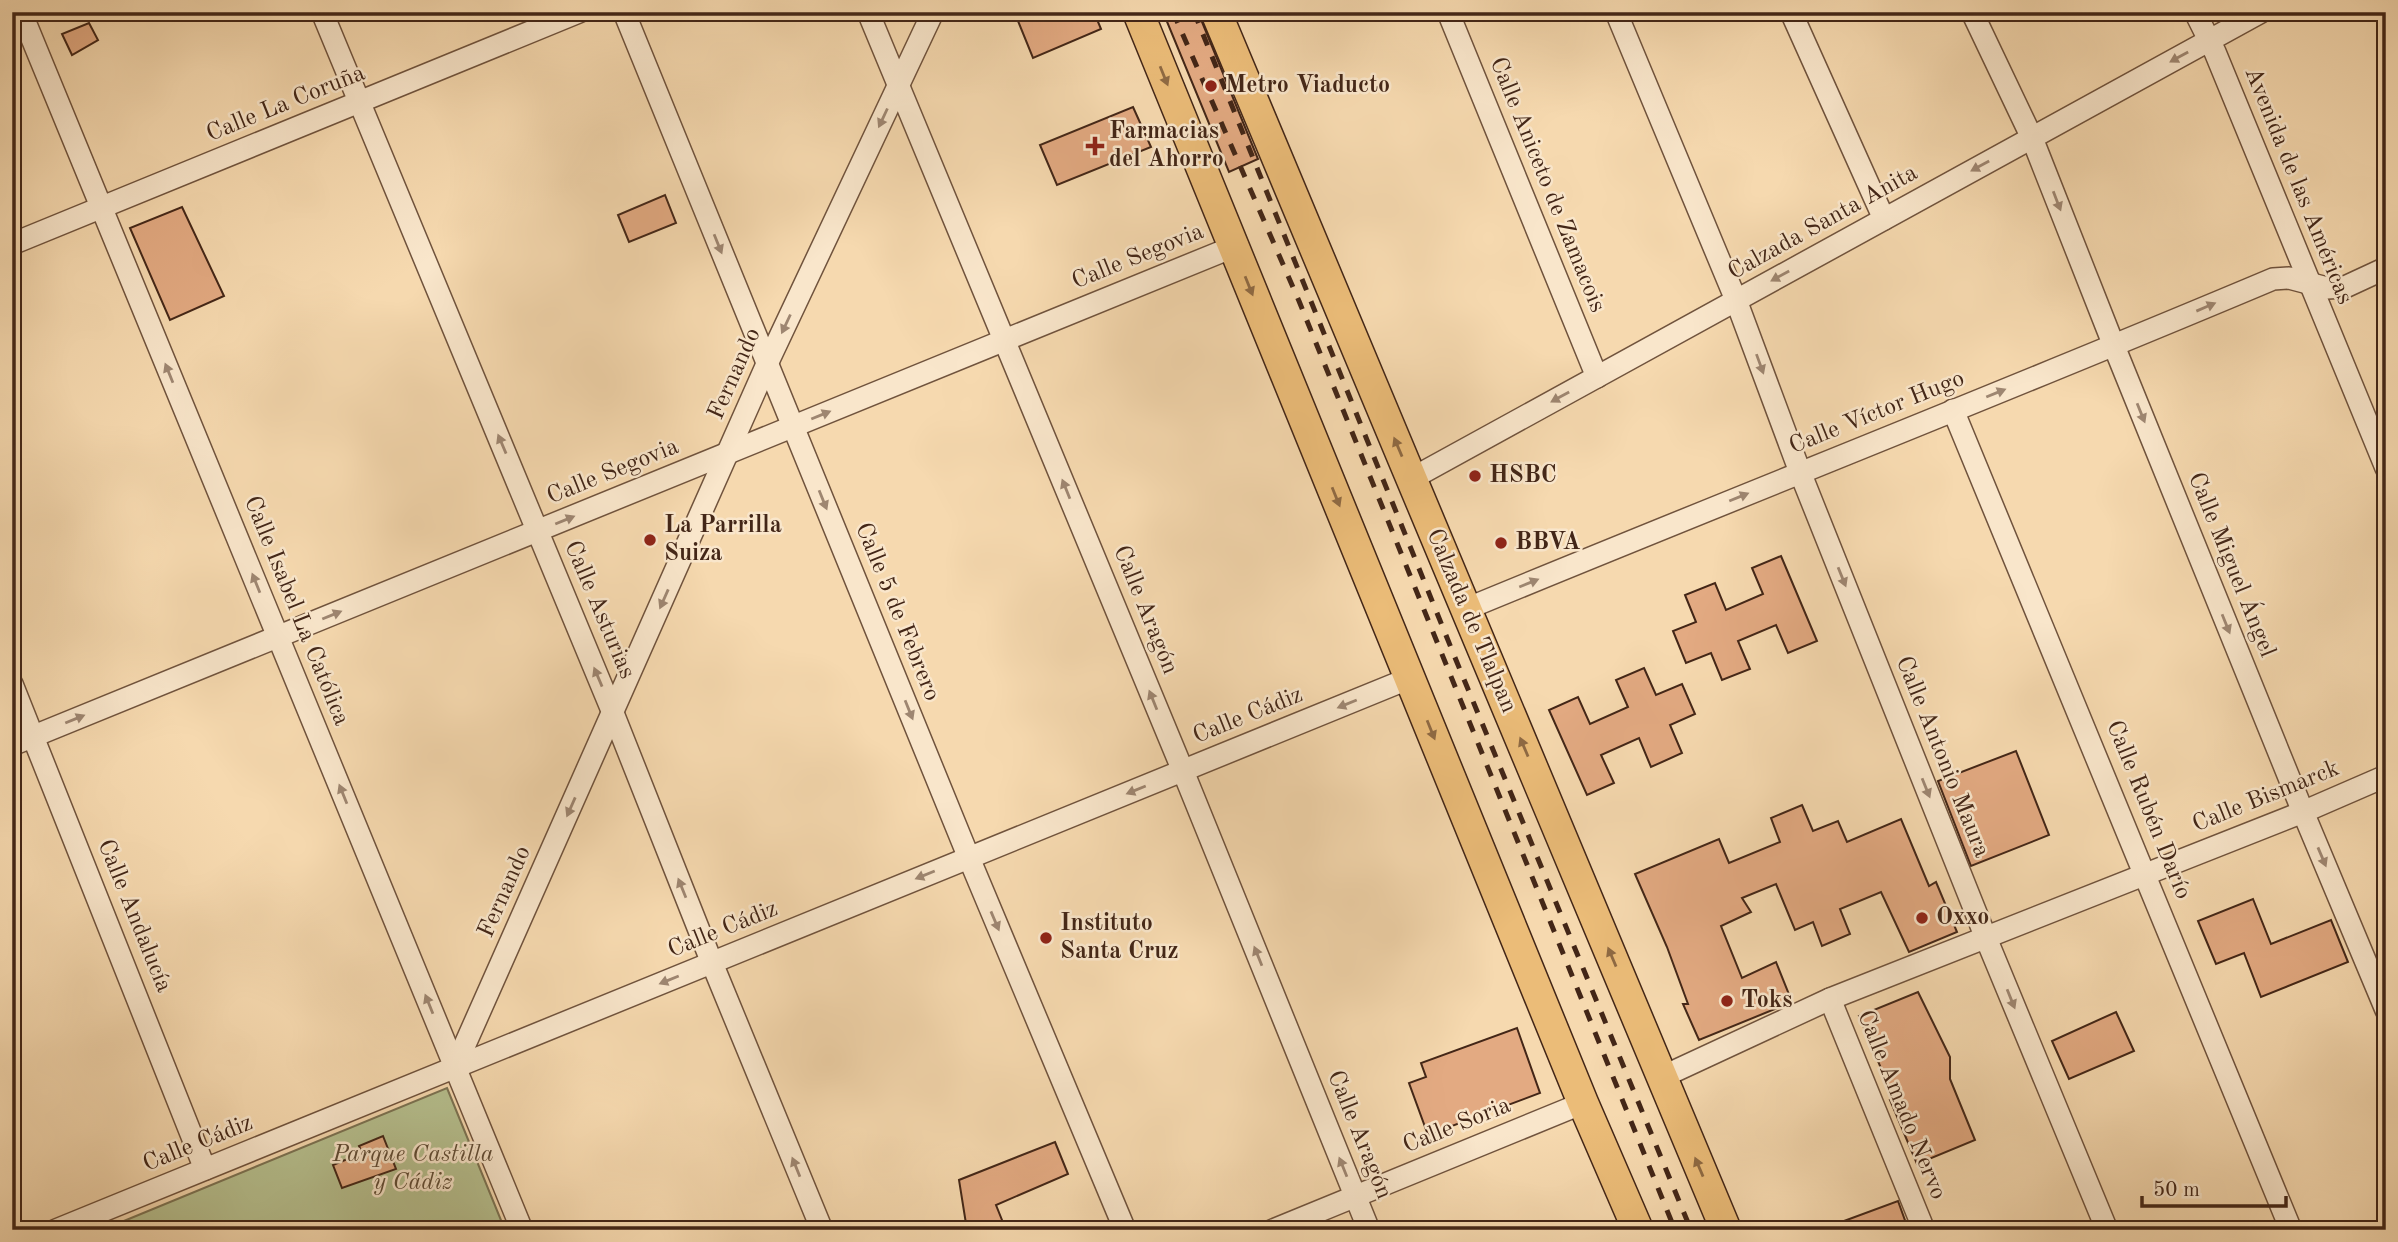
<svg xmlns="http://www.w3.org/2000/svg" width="2398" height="1242" font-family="'Old Standard TT',serif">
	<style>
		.green { fill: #b6c08f; stroke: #7c7353; stroke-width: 2 }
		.building { fill: #e3aa82; stroke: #432617; stroke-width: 2 }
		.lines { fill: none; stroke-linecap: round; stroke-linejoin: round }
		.minor-casing { stroke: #70533d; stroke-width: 24 }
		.highway-casing { stroke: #432617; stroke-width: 33 }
		.minor { stroke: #f9e6cb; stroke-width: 21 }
		.highway { stroke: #ebbc78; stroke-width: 30 }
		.rail { stroke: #432617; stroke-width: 5; stroke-dasharray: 12 12; stroke-linecap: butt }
		.oneway { fill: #9e8671 }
		.oneway2 { fill: #8f6a43 }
		.poi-dot { fill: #8f2418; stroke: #f9e6cb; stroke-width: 2.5 }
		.labels { text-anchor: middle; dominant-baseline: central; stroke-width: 5; stroke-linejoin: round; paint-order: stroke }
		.poi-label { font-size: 24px; font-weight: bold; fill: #432617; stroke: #f9e6cb; text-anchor: start }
		.street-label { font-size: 24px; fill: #432617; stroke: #f9e6cb }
		.park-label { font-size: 24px; font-style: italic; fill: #604c35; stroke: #f9e6cb }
	</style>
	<rect width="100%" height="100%" fill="#f6d9af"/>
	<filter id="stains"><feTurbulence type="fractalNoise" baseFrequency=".00286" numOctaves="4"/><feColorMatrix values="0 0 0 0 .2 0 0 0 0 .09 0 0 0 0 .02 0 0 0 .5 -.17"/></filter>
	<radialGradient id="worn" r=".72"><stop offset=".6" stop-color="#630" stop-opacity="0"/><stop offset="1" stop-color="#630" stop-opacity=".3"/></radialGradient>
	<!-- green -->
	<path class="green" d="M 447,1088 L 505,1230 L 102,1230 Z"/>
	<!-- building -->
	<g class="building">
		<path d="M 1039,12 L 1094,12 L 1101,29 L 1033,58 L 1018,21 Z"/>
		<path d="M 1163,12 L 1198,12 L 1258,159 L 1229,172 Z"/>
		<path d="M 89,23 L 98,40 L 72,55 L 62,34 Z"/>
		<path d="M 1133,107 L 1151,147 L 1057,185 L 1040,145 Z"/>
		<path d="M 665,195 L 676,223 L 629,242 L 618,215 Z"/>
		<path d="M 182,207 L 224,296 L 170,320 L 130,228 Z"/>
		<path d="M 1781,556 L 1817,641 L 1788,653 L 1776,625 L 1738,641 L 1750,669 L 1722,680 L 1711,653 L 1686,663 L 1673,631 L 1696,622 L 1685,595 L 1715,583 L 1726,610 L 1763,594 L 1752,568 Z"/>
		<path d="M 1644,668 L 1656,695 L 1682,684 L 1695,714 L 1670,725 L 1682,753 L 1651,767 L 1639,738 L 1601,755 L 1614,783 L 1587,795 L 1549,710 L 1578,697 L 1590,724 L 1628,707 L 1616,680 Z"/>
		<path d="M 2016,751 L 2049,835 L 1971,866 L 1938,781 Z"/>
		<path d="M 1802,805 L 1813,831 L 1838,821 L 1847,842 L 1901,819 L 1929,886 L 1936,882 L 1957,932 L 1909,952 L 1881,892 L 1840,909 L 1850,934 L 1822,946 L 1813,922 L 1795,930 L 1776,884 L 1742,898 L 1751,912 L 1721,926 L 1742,978 L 1776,962 L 1792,1002 L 1699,1040 L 1683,1004 L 1688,1004 L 1667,947 L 1635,874 L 1719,839 L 1729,863 L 1780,842 L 1771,818 Z"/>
		<path d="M 2253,899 L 2271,944 L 2331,920 L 2348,962 L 2261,997 L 2244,953 L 2216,964 L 2198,921 Z"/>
		<path d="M 1918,992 L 1950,1057 L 1950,1079 L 1975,1140 L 1917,1164 L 1890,1100 L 1894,1099 L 1859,1016 Z"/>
		<path d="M 2116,1012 L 2134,1051 L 2069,1079 L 2052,1041 Z"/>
		<path d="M 1517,1028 L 1540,1093 L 1428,1135 L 1409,1083 L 1426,1077 L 1421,1063 Z"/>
		<path d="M 383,1136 L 396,1169 L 342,1188 L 333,1165 L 362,1153 L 359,1146 Z"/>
		<path d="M 1055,1142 L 1068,1174 L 996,1205 L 1006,1230 L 967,1230 L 959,1180 Z"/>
		<path d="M 1898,1201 L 1907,1226 L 1896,1230 L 1825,1230 L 1825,1228 Z"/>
	</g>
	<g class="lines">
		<defs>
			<g id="minor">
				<path d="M 21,12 L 522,1230"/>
				<path d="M 322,12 L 613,713 L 712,963 L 822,1230"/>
				<path d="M 624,12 L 969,858 L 1125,1230"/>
				<path d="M 868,12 L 1183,771 L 1369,1230"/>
				<path d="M 1448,12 L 1597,377"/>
				<path d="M 1616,12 L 1736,300 L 1800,472 L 1986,938 L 2107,1230"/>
				<path d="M 1791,12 L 1884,219"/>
				<path d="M 1972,12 L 2032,138 L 2114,346 L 2303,812 L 2386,1010"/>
				<path d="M 2195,12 L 2215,52 L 2386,468"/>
				<path d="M 12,244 L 579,12"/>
				<path d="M 1953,410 L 2291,1230"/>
				<path d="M 1411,479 L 2261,12"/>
				<path d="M 1466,609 C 1735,498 2005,392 2273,279 L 2289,278 L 2327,288 L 2345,287 L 2386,268"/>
				<path d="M 12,684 L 205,1169"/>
				<path d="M 12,745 L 1233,247"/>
				<path d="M 1830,999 L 1924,1230"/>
				<path d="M 455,1067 L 767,364 L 933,12"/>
				<path d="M 1662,1077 L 1830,999 L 2303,812 L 2386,776"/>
				<path d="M 56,1230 L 1410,678"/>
				<path d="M 1273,1230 L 1583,1103"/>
			</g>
			<g id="highway">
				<path d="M 1138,12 L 1583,1103 L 1638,1230"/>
				<path d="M 1216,12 L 1726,1230"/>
			</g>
		</defs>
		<!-- minor casing -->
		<use href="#minor" class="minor-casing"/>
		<!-- highway casing -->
		<use href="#highway" class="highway-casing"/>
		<!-- minor -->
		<use href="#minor" class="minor"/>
		<!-- highway -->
		<use href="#highway" class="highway"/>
		<!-- rail -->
		<g class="rail">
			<path d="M 1173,12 L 1299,301 L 1675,1230"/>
			<path d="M 1194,12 L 1456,660 L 1691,1230"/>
		</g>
	</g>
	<!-- one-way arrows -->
	<defs><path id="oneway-solid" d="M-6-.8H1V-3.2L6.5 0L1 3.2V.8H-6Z" transform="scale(1.75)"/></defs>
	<g class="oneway">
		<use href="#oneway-solid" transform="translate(2179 57) rotate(151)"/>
		<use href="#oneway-solid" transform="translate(883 118) rotate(115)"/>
		<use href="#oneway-solid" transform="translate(1980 166) rotate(151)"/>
		<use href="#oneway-solid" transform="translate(2057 201) rotate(69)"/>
		<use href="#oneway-solid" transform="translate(718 244) rotate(68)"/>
		<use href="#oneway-solid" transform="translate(1780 276) rotate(151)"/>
		<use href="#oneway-solid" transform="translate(2206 307) rotate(-23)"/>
		<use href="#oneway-solid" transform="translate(786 324) rotate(115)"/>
		<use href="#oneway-solid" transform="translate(1760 364) rotate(70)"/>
		<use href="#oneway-solid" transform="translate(169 373) rotate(-112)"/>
		<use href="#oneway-solid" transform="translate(1996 393) rotate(-22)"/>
		<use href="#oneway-solid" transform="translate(1560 397) rotate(151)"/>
		<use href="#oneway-solid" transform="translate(2141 413) rotate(68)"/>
		<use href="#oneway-solid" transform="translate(821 415) rotate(-22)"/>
		<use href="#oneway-solid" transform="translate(502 444) rotate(-113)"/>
		<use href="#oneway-solid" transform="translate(1066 489) rotate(-112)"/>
		<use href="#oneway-solid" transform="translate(1739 497) rotate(-22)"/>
		<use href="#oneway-solid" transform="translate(823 500) rotate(68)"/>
		<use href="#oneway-solid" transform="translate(565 520) rotate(-22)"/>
		<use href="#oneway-solid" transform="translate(1842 577) rotate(68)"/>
		<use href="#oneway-solid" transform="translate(256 583) rotate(-112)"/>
		<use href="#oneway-solid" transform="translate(1529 583) rotate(-22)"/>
		<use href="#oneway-solid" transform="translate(664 599) rotate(114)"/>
		<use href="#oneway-solid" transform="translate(332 615) rotate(-22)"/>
		<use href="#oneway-solid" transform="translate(2226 624) rotate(68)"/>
		<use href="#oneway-solid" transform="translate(598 677) rotate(-113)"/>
		<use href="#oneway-solid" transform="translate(1153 700) rotate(-112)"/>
		<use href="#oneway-solid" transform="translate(1347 704) rotate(158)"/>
		<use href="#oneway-solid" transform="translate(909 710) rotate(68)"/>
		<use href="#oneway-solid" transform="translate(75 719) rotate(-22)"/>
		<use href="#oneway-solid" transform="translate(1926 788) rotate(68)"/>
		<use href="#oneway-solid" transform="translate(1136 790) rotate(158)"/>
		<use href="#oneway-solid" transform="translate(343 794) rotate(-112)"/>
		<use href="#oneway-solid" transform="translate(571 807) rotate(114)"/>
		<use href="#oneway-solid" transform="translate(2322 857) rotate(67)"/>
		<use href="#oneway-solid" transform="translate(925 875) rotate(158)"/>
		<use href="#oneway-solid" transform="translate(682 888) rotate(-112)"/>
		<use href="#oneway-solid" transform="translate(995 921) rotate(67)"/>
		<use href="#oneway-solid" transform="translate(1258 956) rotate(-112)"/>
		<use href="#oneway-solid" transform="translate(669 980) rotate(158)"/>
		<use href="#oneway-solid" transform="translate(2011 999) rotate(68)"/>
		<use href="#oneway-solid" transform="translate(429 1004) rotate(-112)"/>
		<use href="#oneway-solid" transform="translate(796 1167) rotate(-112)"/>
		<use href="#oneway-solid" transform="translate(1343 1167) rotate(-112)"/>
	</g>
	<g class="oneway2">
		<use href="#oneway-solid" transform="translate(1164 76) rotate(68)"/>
		<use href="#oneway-solid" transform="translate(1249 286) rotate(68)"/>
		<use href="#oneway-solid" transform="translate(1398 447) rotate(-113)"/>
		<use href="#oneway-solid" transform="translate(1336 497) rotate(68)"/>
		<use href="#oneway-solid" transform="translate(1431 730) rotate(68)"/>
		<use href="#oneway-solid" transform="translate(1524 747) rotate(-113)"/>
		<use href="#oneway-solid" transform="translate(1612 957) rotate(-113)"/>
		<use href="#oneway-solid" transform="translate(1699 1167) rotate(-113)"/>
	</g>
	<!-- markers -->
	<g class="poi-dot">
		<circle cx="1211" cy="86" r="7"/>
		<path d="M1091.5 135.5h7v7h7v7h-7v7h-7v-7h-7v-7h7z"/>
		<circle cx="1475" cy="476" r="7"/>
		<circle cx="650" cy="540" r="7"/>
		<circle cx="1501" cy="543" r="7"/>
		<circle cx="1922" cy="918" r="7"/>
		<circle cx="1046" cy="938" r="7"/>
		<circle cx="1727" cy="1001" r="7"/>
	</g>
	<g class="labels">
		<!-- poi labels -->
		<g class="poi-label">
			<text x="1225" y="86">Metro Viaducto</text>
			<text x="1109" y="132">Farmacias<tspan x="1109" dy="28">del Ahorro</tspan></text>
			<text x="1489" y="476">HSBC</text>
			<text x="664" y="526">La Parrilla<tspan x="664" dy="28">Suiza</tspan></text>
			<text x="1515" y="543">BBVA</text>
			<text x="1936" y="918">Oxxo</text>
			<text x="1060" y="924">Instituto<tspan x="1060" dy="28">Santa Cruz</tspan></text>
			<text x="1741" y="1001">Toks</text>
		</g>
		<!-- street labels -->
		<g class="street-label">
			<text transform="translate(286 104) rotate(-22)">Calle La Coruña</text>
			<text transform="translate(1547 185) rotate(68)">Calle Aniceto de Zamacois</text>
			<text transform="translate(2298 186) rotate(68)">Avenida de las Américas</text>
			<text transform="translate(1823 223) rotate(-29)">Calzada Santa Anita</text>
			<text transform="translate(1138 257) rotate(-22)">Calle Segovia</text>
			<text transform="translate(735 374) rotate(-66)">Fernando</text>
			<text transform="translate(1877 413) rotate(-22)">Calle Víctor Hugo</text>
			<text transform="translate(613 472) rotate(-22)">Calle Segovia</text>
			<text transform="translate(2231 565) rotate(68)">Calle Miguel Ángel</text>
			<text transform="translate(599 610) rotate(67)">Calle Asturias</text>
			<text transform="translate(1145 610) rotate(68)">Calle Aragón</text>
			<text transform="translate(296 611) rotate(68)">Calle Isabel La Católica</text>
			<text transform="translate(897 612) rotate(68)">Calle 5 de Febrero</text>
			<text transform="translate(1471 621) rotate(67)">Calzada de Tlalpan</text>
			<text transform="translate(1248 716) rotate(-22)">Calle Cádiz</text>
			<text transform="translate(1942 757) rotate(68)">Calle Antonio Maura</text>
			<text transform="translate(2266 797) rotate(-22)">Calle Bismarck</text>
			<text transform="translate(2148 810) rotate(68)">Calle Rubén Darío</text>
			<text transform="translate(505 892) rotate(-66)">Fernando</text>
			<text transform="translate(134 916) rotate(68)">Calle Andalucía</text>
			<text transform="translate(723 930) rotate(-22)">Calle Cádiz</text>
			<text transform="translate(1901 1105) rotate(68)">Calle Amado Nervo</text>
			<text transform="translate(1457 1126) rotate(-22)">Calle Soria</text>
			<text transform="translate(1359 1135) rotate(68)">Calle Aragón</text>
			<text transform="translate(198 1144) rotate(-22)">Calle Cádiz</text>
		</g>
		<!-- park labels -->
		<g class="park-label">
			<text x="413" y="1155">Parque Castilla<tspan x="413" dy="28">y Cádiz</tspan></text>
		</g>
	</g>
	<!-- margin -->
	<rect width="2398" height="1242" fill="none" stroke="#f6d9af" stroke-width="42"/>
	<rect x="14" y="14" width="2370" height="1214" fill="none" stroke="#432617" stroke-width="3.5"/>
	<rect x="21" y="21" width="2356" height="1200" fill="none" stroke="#432617" stroke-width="2"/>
	<!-- scale -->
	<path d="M2142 1196v10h144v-10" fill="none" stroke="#432617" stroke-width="3.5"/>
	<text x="2153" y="1196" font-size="21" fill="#432617" stroke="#f9e6cb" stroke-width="5" paint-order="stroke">50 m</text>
	<rect width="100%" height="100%" filter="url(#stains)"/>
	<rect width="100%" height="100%" fill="url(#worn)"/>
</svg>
